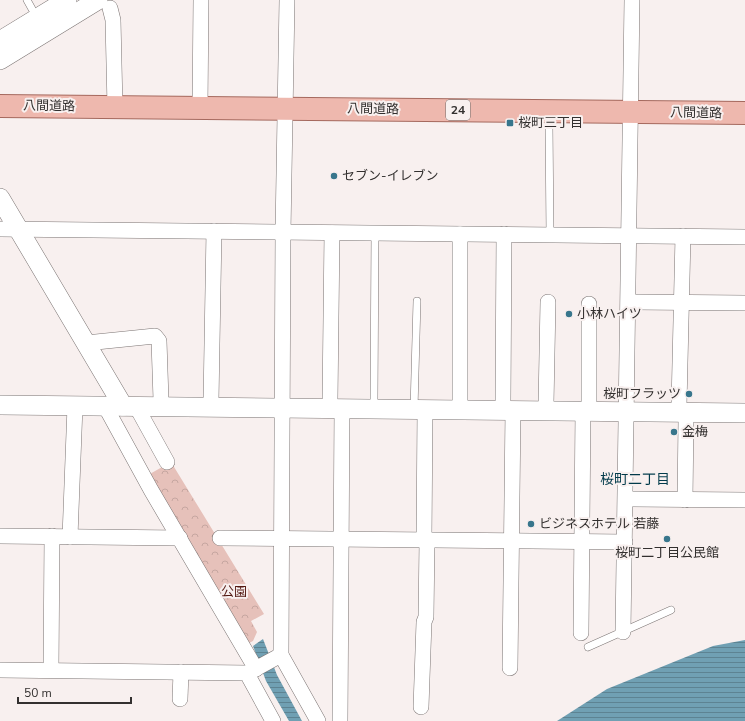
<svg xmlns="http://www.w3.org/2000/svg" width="745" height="721" font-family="'Nunito Sans','Noto Sans JP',sans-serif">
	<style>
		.park { fill: url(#park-crowns) }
		.water { fill: url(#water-rules) }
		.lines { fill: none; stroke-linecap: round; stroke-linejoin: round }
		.service-casing { stroke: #7b7473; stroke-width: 8 }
		.minor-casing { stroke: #7b7473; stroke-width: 16 }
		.tertiary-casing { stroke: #7b7473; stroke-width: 20 }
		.primary-casing { stroke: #a5695e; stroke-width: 24 }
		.service { stroke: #fff; stroke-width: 7 }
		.minor { stroke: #fff; stroke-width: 15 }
		.tertiary { stroke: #fff; stroke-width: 19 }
		.primary { stroke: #eeb8ae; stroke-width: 22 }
		.poi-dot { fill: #38768c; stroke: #f8f0ef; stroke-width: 1.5 }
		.labels { text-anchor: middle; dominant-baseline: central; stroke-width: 4; stroke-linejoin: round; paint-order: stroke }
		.shield { fill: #f8f0ef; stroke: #6e6a69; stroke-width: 1 }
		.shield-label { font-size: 12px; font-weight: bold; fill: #33302f }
		.street-label { font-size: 13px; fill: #33302f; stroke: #f8f0ef }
		.poi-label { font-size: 13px; fill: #33302f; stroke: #f8f0ef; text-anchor: start }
		.park-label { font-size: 13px; fill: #541912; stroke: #f8f0ef }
		.neighbourhood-label { font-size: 14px; fill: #023b4b; stroke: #f8f0ef }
	</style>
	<defs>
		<pattern id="park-crowns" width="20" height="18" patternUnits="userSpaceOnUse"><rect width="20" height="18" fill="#e6c1ba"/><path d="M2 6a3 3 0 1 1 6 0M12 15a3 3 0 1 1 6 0" fill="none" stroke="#c6a6a0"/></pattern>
		<pattern id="water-rules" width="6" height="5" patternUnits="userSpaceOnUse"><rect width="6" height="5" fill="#70a0b3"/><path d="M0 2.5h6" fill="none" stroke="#5d8392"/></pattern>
	</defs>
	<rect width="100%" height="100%" fill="#f8f0ef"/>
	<!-- park -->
	<path class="park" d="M 171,462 L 264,614 L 251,621 L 257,632 L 253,641 L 247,644 L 148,475 Z"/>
	<!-- water -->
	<g class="water">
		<path d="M 263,639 L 277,675 L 302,721 L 289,721 L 266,681 L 253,646 Z"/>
		<path d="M 745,640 L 745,721 L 557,721 L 607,689 L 713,646 Z"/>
	</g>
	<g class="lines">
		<defs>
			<g id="service">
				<path d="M 27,0 L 32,9"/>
				<path d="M 549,124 L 550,235"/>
				<path d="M 374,401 L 375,233"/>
				<path d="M 414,409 L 417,301"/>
				<path d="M 588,647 L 671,610"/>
			</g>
			<g id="minor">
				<path d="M 287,0 L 283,232 L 281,655 L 318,721"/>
				<path d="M 110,8 L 113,20 L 115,107"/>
				<path d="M 200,108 L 201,0"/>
				<path d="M 0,229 L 745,237"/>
				<path d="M 634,302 L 745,303"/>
				<path d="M 589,304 L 589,411"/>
				<path d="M 86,343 L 155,336 L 159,341 L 161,400"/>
				<path d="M 211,401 L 214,231"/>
				<path d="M 330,401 L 332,233"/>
				<path d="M 460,402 L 460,234"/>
				<path d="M 503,403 L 504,234"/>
				<path d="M 546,404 L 548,302"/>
				<path d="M 679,405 L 683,236"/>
				<path d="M 105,406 L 151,490 L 256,669"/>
				<path d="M 136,406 L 167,462"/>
				<path d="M 632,499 L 745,500"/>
				<path d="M 685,500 L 686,420"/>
				<path d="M 0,536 L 180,538"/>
				<path d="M 70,537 L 75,406"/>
				<path d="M 220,538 L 625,542"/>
				<path d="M 424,541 L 425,409"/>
				<path d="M 623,632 L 632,0"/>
				<path d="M 581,633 L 583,411"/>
				<path d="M 510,668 L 513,411"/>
				<path d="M 0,670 L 248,673 L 281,655"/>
				<path d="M 51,670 L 52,536"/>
				<path d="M 248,673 L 250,679 L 273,721"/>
				<path d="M 180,699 L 181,672"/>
				<path d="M 421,707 L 424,622 L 426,617 L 427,541"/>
				<path d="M 340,721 L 342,408"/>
			</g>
			<g id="tertiary">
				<path d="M 0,41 L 67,0"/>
				<path d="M 0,60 L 98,0"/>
				<path d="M 0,198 L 123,406"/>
				<path d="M 0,405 L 745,413"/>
			</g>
			<path id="primary" d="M 0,106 L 745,113"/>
		</defs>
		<!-- service casing -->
		<use href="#service" class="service-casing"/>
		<!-- minor casing -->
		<use href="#minor" class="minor-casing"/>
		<!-- tertiary casing -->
		<use href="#tertiary" class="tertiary-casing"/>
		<!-- primary casing -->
		<use href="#primary" class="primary-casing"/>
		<!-- service -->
		<use href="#service" class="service"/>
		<!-- minor -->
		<use href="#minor" class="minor"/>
		<!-- tertiary -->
		<use href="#tertiary" class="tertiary"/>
		<!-- primary -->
		<use href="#primary" class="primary"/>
	</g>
	<!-- markers -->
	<g class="poi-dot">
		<rect x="506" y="119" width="8" height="8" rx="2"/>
		<circle cx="334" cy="176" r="4"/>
		<circle cx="569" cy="314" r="4"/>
		<circle cx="689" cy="394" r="4"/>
		<circle cx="674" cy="432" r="4"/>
		<circle cx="531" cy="524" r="4"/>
		<circle cx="667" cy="539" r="4"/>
	</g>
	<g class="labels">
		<!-- shield labels -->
		<rect class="shield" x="446" y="100" width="24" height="20" rx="3"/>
		<g class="shield-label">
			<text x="458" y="110">24</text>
		</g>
		<!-- street labels -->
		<g class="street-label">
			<text transform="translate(49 106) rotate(1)">八間道路</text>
			<text transform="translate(373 109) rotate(1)">八間道路</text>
			<text transform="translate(696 113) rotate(1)">八間道路</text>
		</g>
		<!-- poi labels -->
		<g class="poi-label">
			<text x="518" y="123">桜町三丁目</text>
			<text x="342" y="176">セブン-イレブン</text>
			<text x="577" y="314">小林ハイツ</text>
			<text x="681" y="394" text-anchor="end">桜町フラッツ</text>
			<text x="682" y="432">金梅</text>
			<text x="539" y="524">ビジネスホテル 若藤</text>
			<text x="667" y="553" text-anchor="middle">桜町二丁目公民館</text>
		</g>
		<!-- park labels -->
		<g class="park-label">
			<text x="234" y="592">公園</text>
		</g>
		<!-- neighbourhood labels -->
		<g class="neighbourhood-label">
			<text x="635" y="479">桜町二丁目</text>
		</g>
	</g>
	<!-- scale -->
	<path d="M18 697v6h113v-6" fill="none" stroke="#33302f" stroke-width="2"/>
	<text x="24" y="697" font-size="12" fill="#33302f" stroke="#f8f0ef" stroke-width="3" paint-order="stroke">50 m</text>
</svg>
